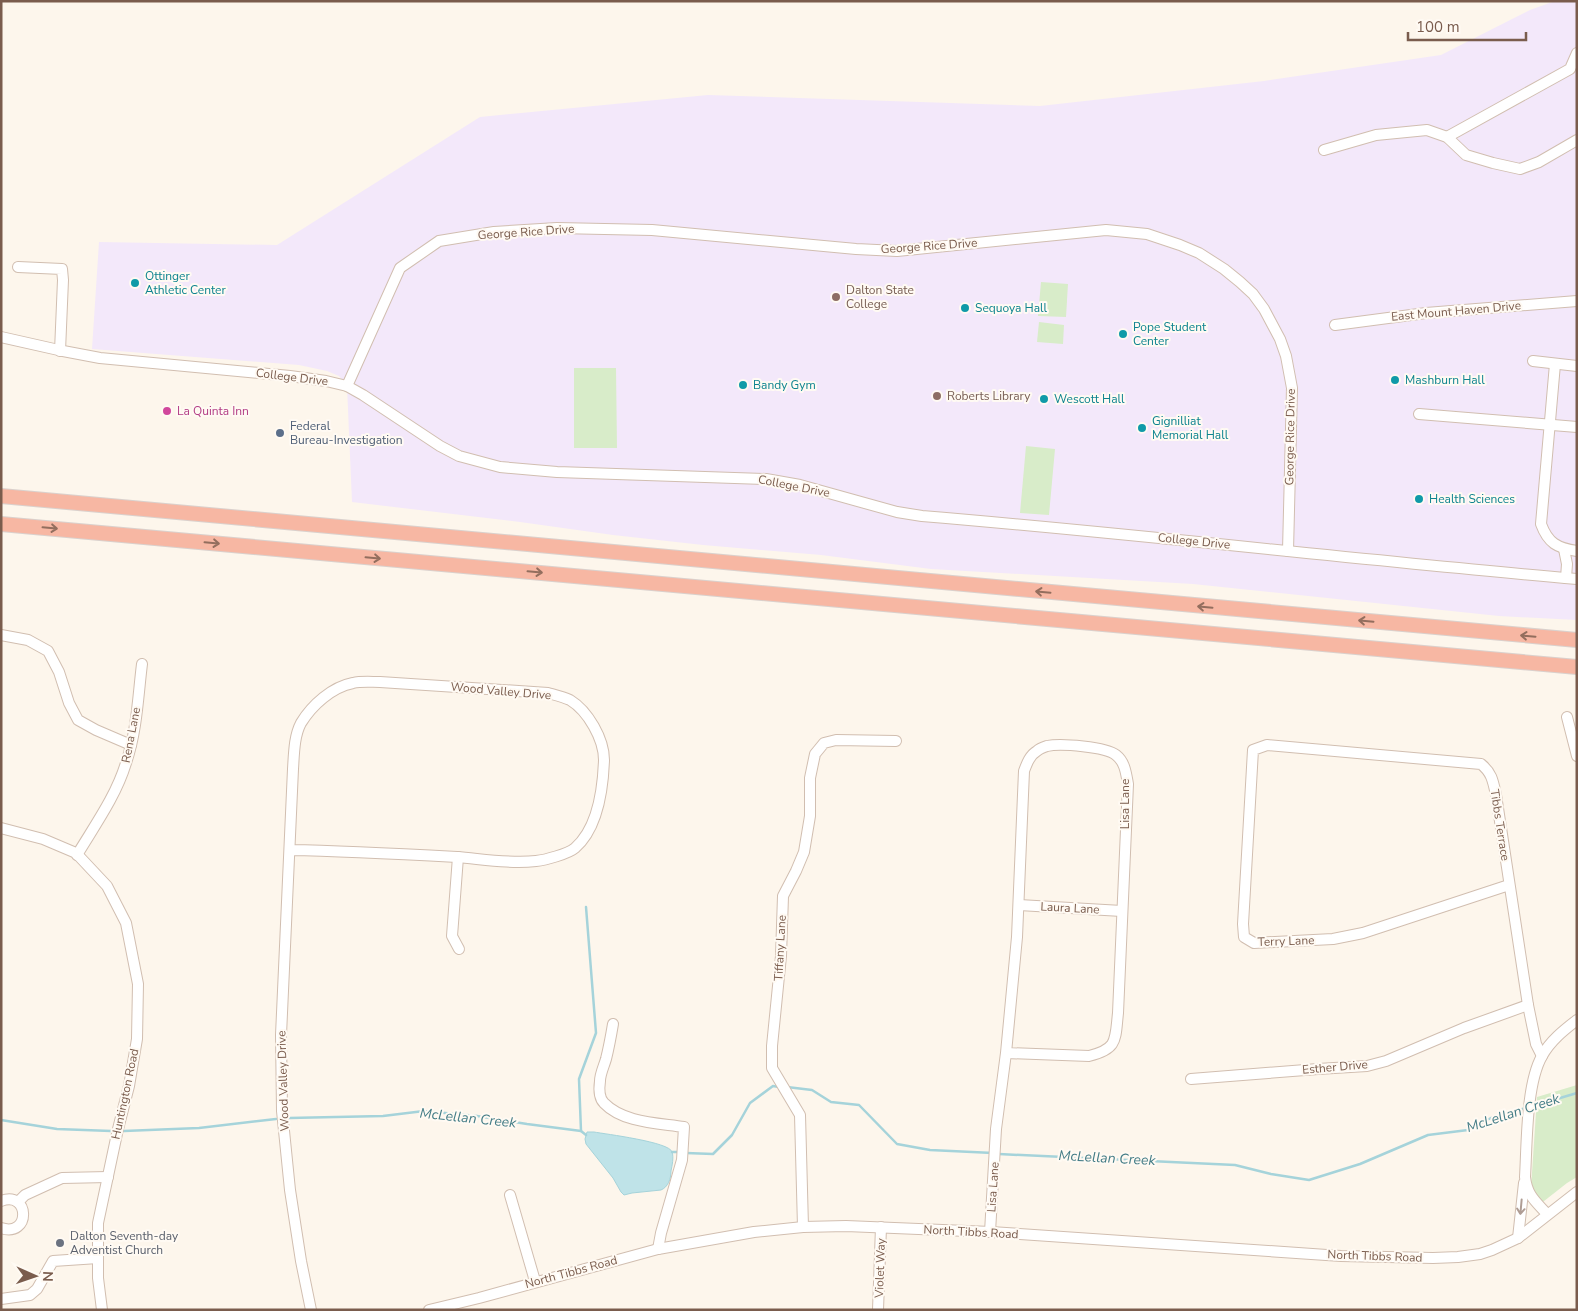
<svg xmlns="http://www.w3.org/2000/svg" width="1578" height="1311" font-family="'Nunito Sans',sans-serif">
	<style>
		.education { fill: #f3e8fa }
		.green { fill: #d8ecc9 }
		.water { fill: #bfe3e8; stroke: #a5d3da }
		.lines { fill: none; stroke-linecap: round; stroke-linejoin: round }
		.stream { stroke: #a5d3da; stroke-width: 2.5 }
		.minor-casing { stroke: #d1beb0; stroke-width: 12 }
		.highway-casing { stroke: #dad1cd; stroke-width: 16 }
		.minor { stroke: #fff; stroke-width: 10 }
		.highway { stroke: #f7b7a3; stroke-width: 14 }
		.oneway { stroke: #936e5e }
		.oneway2 { stroke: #af9d94 }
		.culture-dot { fill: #0f9aa8; stroke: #fffaf3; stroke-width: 2 }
		.education-dot { fill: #8d6e63; stroke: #fffaf3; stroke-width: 2 }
		.hotel-dot { fill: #d1479c; stroke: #fffaf3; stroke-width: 2 }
		.service-dot { fill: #5c6f8a; stroke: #fffaf3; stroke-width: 2 }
		.worship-dot { fill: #6b7280; stroke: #fffaf3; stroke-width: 2 }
		.labels { text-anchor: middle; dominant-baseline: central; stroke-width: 4; stroke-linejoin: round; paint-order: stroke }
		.street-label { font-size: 12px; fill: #7a5c4d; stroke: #fffaf3 }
		.culture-label { font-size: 12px; fill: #0d838f; stroke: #fffaf3; text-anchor: start }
		.education-label { font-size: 12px; fill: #785e54; stroke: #fffaf3; text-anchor: start }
		.hotel-label { font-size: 12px; fill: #b23c85; stroke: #fffaf3; text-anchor: start }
		.service-label { font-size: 12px; fill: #4e5e75; stroke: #fffaf3; text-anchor: start }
		.worship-label { font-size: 12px; fill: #5b616d; stroke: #fffaf3; text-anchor: start }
		.water-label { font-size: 14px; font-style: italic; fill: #437c86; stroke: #fffaf3 }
	</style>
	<rect width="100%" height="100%" fill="#fdf6ec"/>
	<!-- education -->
	<path class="education" d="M 1555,1 L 1577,1 L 1577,620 L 1499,616 L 1193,584 L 931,569 L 821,555 L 703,545 L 613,535 L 520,522 L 352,502 L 347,386 L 339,376 L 327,371 L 299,365 L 92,349 L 99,242 L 277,245 L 480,117 L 708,95 L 1040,106 L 1264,81 L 1441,55 L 1530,10 Z"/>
	<!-- green -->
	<g class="green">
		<path d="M 1041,282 L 1068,284 L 1066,317 L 1038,316 Z"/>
		<path d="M 1039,322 L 1064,325 L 1063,344 L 1037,342 Z"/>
		<path d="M 574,368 L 616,368 L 617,448 L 574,448 Z"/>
		<path d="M 1026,446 L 1055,449 L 1049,515 L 1020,513 Z"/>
		<path d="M 1577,1085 L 1577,1177 L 1567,1183 L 1539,1205 L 1530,1203 L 1537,1097 Z"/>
	</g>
	<!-- water -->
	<path class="water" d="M 587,1132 L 594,1132 C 605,1134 670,1142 672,1152 C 674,1157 672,1166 671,1171 C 671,1179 668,1187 661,1190 L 632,1193 L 624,1195 L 621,1192 L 613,1178 L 586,1144 L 585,1139 Z"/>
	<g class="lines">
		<!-- stream -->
		<g class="stream">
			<path d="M 787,1087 L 812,1090 L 831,1102 L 859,1105 L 897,1144 L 930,1150 L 993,1153"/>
			<path d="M 1533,1106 L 1577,1093"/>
			<path d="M 289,1118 L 383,1116 L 424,1111 L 477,1116 L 527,1124 L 581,1131 L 586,1135"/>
			<path d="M 1,1120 L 57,1129 L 111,1131"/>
			<path d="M 124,1131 L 199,1128 L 276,1119"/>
			<path d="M 581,1131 L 579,1079 L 596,1033 L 586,907"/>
			<path d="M 672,1152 L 681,1152"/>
			<path d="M 686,1153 L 713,1154 L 732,1135 L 750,1103 L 773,1086 L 779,1087"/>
			<path d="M 999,1154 L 1235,1165 L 1271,1174 L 1309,1180 L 1360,1164 L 1428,1135 L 1468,1130 L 1491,1118 L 1526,1108"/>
		</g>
		<defs>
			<g id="minor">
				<path d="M 1447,137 L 1570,69 L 1577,53"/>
				<path d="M 1324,150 L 1376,135 L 1427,130 L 1447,137 L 1466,155 L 1493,163 L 1520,169 L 1539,162 L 1577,140"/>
				<path d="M 18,267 L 62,269 L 63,280 L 60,351"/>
				<path d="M 1335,325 L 1426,313 L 1577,301"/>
				<path d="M 1,337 L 63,351 L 100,358 L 290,376 L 326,381 L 347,386 L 363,395 L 440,446 L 459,456 L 500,467 L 557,472 L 766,479 L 800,485 L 897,512 L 922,516 C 1140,534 1358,560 1577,579"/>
				<path d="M 1533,361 L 1577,366"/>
				<path d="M 1555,364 L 1541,524 C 1548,543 1557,548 1577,551"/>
				<path d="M 347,386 L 400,268 L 439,241 L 494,232 L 557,228 L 652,230 L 856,249 L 897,251 L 1106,230 L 1147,234 L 1180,245 L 1199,253 L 1224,269 L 1240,282 L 1253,294 L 1264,309 L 1280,339 L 1286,356 L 1292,388 L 1288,551"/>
				<path d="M 1419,414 L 1577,427"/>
				<path d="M 1564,549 L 1567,564 L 1566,578"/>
				<path d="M 1,635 L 28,640 L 48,651 L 59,672 L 69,703 L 78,720 L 96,730 L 131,745"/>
				<path d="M 1567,717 L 1577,756"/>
				<path d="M 1,828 L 43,839 L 76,853 L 107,886 L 126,923 L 138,984 L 137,1039 L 129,1086 L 118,1129 L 98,1223 L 98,1278 L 102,1310"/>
				<path d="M 290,850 C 345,851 401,854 457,857 C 482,859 510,864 536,861 C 545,860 568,854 575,848 C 598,828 603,789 604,760 C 604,739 588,711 570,700 C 563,697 555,695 548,693 L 380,682 C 371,682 361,681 353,683 C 332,687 312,705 301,723 C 294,736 294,754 293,769 L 281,1035 L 282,1111 L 290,1190 L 301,1261 L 311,1310"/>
				<path d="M 77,855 C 95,825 116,796 126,763 C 137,731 138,696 142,664"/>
				<path d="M 458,857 L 452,936 L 459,949"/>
				<path d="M 1509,885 L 1363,933 L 1333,939 L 1254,943 L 1244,937 L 1243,924 L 1253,750 L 1267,745 L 1481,764 C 1492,773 1493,781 1496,795 L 1528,1005 L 1536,1044 L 1542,1056"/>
				<path d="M 1019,905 L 1122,911"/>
				<path d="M 613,1024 C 611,1036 609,1047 606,1059 C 604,1066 600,1074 600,1081 C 599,1088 599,1098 604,1103 C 623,1123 659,1123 684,1127 L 682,1160 L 661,1233 L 658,1249"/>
				<path d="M 1191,1079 L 1318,1069 L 1367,1066 L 1386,1061 L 1464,1028 L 1528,1005"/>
				<path d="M 510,1195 L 535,1281"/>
				<path d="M 1,1201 C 30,1190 31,1238 1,1228"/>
				<path d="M 18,1202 L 25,1195 L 62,1178 L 108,1177"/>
				<path d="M 1547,1214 C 1535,1201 1527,1195 1525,1177 C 1527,1144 1526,1084 1542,1056 C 1550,1041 1564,1030 1577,1020"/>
				<path d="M 803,1227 L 800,1115 L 772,1068 L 772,1046 L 781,956 L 783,896 L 796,871 L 804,852 L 810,816 L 810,778 L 815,754 L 824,743 L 836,740 L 896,741"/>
				<path d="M 990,1232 L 996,1129 L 1006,1053 L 1017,937 L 1024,771 C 1027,763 1030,755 1037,751 C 1039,749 1044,747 1047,746 C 1061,743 1106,747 1116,755 C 1125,762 1126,773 1128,784 L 1118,1013 C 1115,1040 1118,1049 1089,1056 L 1006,1053"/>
				<path d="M 1518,1238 L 1524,1183"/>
				<path d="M 1,1299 L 30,1295 L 37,1289 L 53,1261 L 98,1258"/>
				<path d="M 429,1310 L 479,1298 L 658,1249 L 754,1232 L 803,1227 L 846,1226 L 991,1232 L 1341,1256 L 1433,1258 L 1458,1257 L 1480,1254 L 1492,1250 L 1518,1238 L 1577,1192"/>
				<path d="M 878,1310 L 881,1227"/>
			</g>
			<g id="highway">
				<path d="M 1,496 L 1577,640"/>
				<path d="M 1,524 L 1577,667"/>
			</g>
		</defs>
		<!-- minor casing -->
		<use href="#minor" class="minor-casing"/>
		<!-- highway casing -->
		<use href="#highway" class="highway-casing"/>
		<!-- minor -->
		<use href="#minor" class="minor"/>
		<!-- highway -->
		<use href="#highway" class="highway"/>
	</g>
	<!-- one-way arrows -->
	<defs><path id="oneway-shaft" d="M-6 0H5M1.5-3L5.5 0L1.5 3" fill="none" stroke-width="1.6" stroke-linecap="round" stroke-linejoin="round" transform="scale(1.25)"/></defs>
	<g class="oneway">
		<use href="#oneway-shaft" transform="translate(50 528) rotate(5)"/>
		<use href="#oneway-shaft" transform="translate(212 543) rotate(5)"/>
		<use href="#oneway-shaft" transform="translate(373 558) rotate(5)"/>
		<use href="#oneway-shaft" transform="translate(535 572) rotate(5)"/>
		<use href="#oneway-shaft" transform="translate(1043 592) rotate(-175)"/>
		<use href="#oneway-shaft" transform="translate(1205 607) rotate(-175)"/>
		<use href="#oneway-shaft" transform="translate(1366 621) rotate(-175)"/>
		<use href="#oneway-shaft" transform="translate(1528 636) rotate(-175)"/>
	</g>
	<use class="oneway2" href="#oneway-shaft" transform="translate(1521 1207) rotate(95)"/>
	<!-- markers -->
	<g class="culture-dot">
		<circle cx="135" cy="283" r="5"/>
		<circle cx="965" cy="308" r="5"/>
		<circle cx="1123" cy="334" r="5"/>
		<circle cx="1395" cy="380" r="5"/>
		<circle cx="743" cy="385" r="5"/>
		<circle cx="1044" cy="399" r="5"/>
		<circle cx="1142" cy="428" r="5"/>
		<circle cx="1419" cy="499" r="5"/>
	</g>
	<g class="education-dot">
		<circle cx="836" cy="297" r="5"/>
		<circle cx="937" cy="396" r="5"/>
	</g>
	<circle class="hotel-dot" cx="167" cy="411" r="5"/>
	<circle class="service-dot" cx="280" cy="433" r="5"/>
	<circle class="worship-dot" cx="60" cy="1243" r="5"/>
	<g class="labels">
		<!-- street labels -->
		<g class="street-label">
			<text transform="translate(526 232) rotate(-4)">George Rice Drive</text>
			<text transform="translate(929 246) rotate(-4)">George Rice Drive</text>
			<text transform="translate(1456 311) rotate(-5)">East Mount Haven Drive</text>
			<text transform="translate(292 377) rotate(7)">College Drive</text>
			<text transform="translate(1290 437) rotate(-89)">George Rice Drive</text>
			<text transform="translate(794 486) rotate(11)">College Drive</text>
			<text transform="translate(1194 541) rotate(6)">College Drive</text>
			<text transform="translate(501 691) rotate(5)">Wood Valley Drive</text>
			<text transform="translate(131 735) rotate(-79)">Rena Lane</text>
			<text transform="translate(1125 804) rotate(-90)">Lisa Lane</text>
			<text transform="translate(1500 825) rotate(81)">Tibbs Terrace</text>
			<text transform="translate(1070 908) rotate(3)">Laura Lane</text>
			<text transform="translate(1286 941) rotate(-2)">Terry Lane</text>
			<text transform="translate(780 948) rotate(-87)">Tiffany Lane</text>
			<text transform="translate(1335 1067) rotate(-5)">Esther Drive</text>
			<text transform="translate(283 1081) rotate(-92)">Wood Valley Drive</text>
			<text transform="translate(125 1094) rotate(-78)">Huntington Road</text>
			<text transform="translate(993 1187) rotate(-86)">Lisa Lane</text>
			<text transform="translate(971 1232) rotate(3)">North Tibbs Road</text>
			<text transform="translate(1375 1256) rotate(2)">North Tibbs Road</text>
			<text transform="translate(880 1268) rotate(-88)">Violet Way</text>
			<text transform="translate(571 1272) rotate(-15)">North Tibbs Road</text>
		</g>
		<!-- culture labels -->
		<g class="culture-label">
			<text x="145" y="276">Ottinger<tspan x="145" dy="14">Athletic Center</tspan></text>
			<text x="975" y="308">Sequoya Hall</text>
			<text x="1133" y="327">Pope Student<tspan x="1133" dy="14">Center</tspan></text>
			<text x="1405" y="380">Mashburn Hall</text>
			<text x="753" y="385">Bandy Gym</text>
			<text x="1054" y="399">Wescott Hall</text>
			<text x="1152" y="421">Gignilliat<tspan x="1152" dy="14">Memorial Hall</tspan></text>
			<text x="1429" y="499">Health Sciences</text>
		</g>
		<!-- education labels -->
		<g class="education-label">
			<text x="846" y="290">Dalton State<tspan x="846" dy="14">College</tspan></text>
			<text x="947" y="396">Roberts Library</text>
		</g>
		<!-- hotel labels -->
		<g class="hotel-label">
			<text x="177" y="411">La Quinta Inn</text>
		</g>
		<!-- service labels -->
		<g class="service-label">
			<text x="290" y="426">Federal<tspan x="290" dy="14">Bureau-Investigation</tspan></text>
		</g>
		<!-- worship labels -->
		<g class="worship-label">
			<text x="70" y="1236">Dalton Seventh-day<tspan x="70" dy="14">Adventist Church</tspan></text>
		</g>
		<!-- water labels -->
		<g class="water-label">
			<text transform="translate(1513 1113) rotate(-18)">McLellan Creek</text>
			<text transform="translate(468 1118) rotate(6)">McLellan Creek</text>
			<text transform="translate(1107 1158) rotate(3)">McLellan Creek</text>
		</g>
	</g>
	<!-- border -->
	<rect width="1578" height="1311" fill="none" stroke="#7a5c4d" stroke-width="5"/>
	<!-- north arrow -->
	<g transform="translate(35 1276) rotate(92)" stroke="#fffaf3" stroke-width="4" paint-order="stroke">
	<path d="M0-4L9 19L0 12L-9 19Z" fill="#7a5c4d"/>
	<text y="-8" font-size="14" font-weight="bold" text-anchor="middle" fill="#7a5c4d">N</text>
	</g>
	<!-- scale -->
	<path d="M1408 32v8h118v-8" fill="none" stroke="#7a5c4d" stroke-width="2.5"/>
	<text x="1416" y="32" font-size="15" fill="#7a5c4d" stroke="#fffaf3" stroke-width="4" paint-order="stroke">100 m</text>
</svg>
